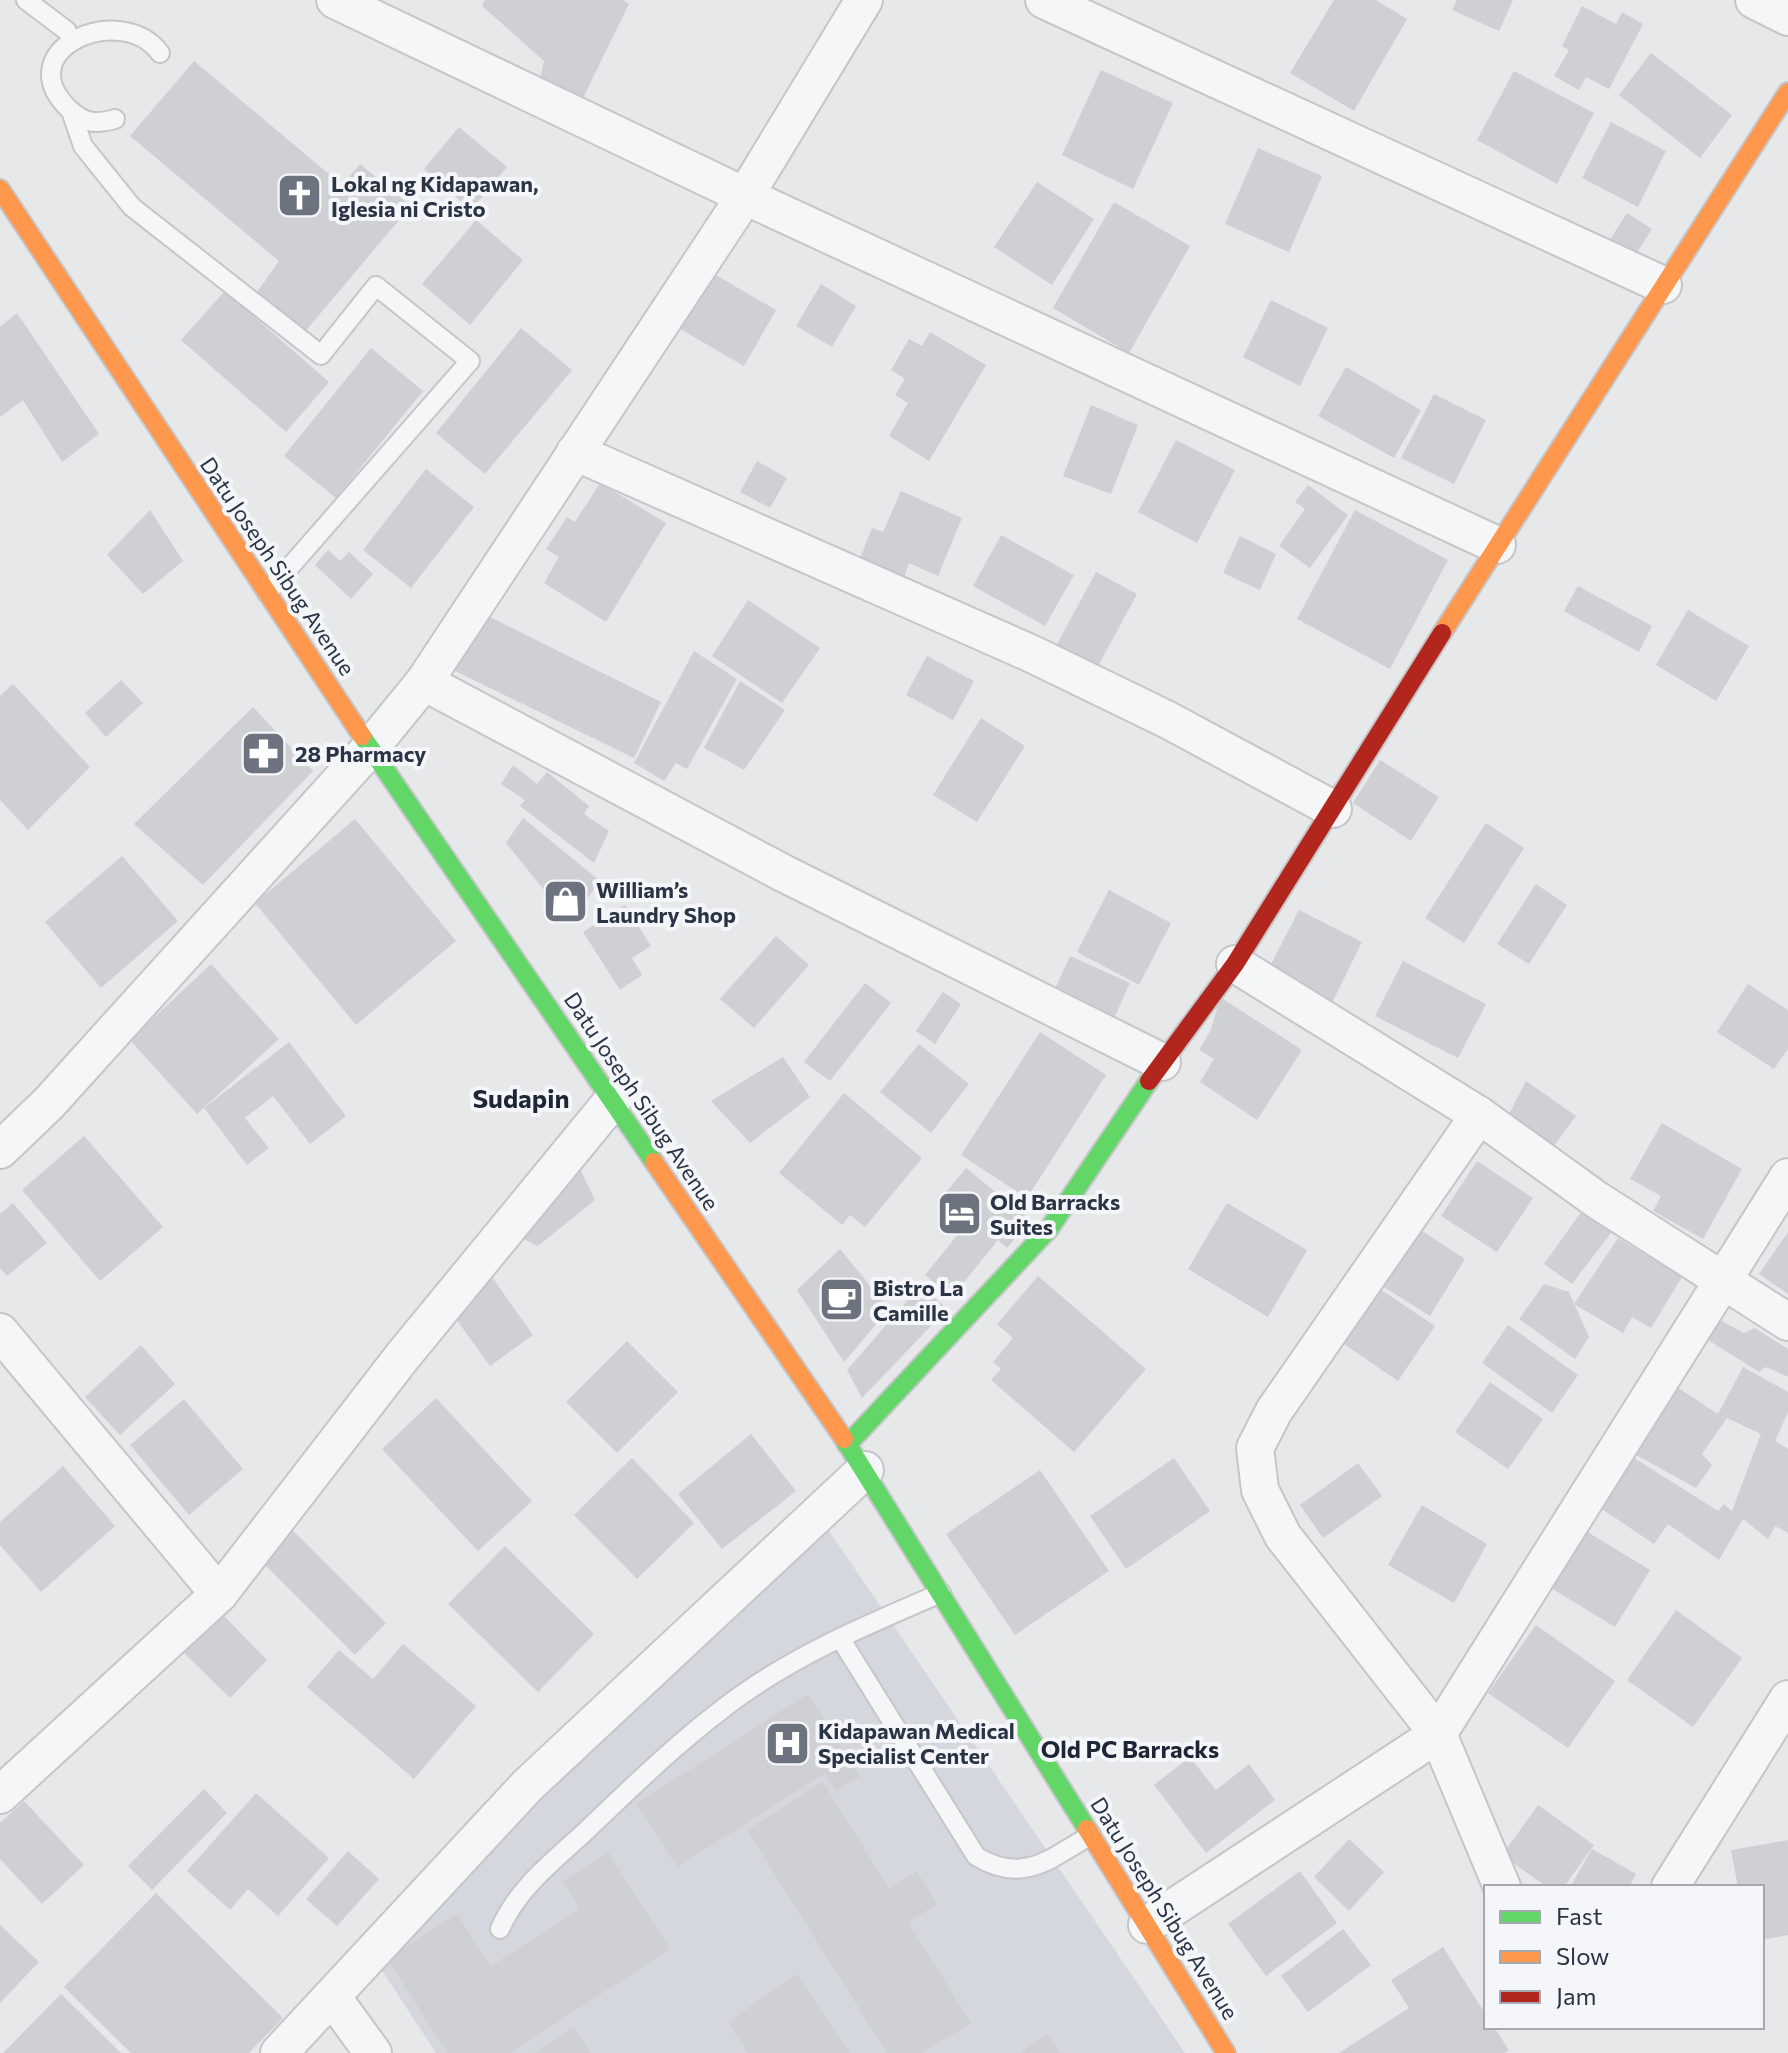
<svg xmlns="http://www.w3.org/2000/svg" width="1788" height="2053" font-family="Commissioner,sans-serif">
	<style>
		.built { fill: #d4d7dd }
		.building { fill: #ced0d3 }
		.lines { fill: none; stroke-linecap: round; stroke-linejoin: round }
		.lane-casing { stroke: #c4c6c8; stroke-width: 22 }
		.street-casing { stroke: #c4c6c8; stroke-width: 40 }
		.fast-casing { stroke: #c4c6c8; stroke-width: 22 }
		.slow-casing { stroke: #c4c6c8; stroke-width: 22 }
		.jam-casing { stroke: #c4c6c8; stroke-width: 22 }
		.lane { stroke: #f5f6f7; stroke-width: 18 }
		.street { stroke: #f5f6f7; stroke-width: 36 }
		.fast { stroke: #63d668; stroke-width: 18 }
		.slow { stroke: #ff974d; stroke-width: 18 }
		.jam { stroke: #b3261e; stroke-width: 18 }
		.labels { text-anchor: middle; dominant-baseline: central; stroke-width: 8; stroke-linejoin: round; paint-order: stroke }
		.poi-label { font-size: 22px; font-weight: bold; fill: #2b3445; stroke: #f4f6f9; text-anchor: start }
		.street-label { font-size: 22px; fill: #2b3445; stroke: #f4f6f9 }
		.neighbourhood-label { font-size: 24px; font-weight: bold; fill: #1d2536; stroke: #f4f6f9 }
		.quarter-label { font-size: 26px; font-weight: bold; fill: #1d2536; stroke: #f4f6f9 }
	</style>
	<rect width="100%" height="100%" fill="#e6e8ea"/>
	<!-- built -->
	<path class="built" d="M 827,1528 L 1185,2053 L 436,2053 L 374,1958 Z"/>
	<!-- building -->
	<g class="building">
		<path d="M 485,0 L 623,0 L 629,4 L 581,102 L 537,92 L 544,61 L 482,6 Z"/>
		<path d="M 1334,0 L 1376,0 L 1407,19 L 1354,111 L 1290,73 Z"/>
		<path d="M 1457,0 L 1513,0 L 1499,31 L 1452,10 Z"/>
		<path d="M 1582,6 L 1616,24 L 1622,12 L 1643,24 L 1609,89 L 1586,77 L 1579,90 L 1554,76 L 1569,50 L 1562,46 Z"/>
		<path d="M 1651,53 L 1732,115 L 1700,158 L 1619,95 Z"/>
		<path d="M 194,61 L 342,185 L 360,164 L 411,206 L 303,334 L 255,295 L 279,261 L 130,136 Z"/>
		<path d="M 1101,70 L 1173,103 L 1133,189 L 1062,155 Z"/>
		<path d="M 1514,71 L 1594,113 L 1557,184 L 1477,140 Z"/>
		<path d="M 1611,122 L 1666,151 L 1638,207 L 1582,178 Z"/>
		<path d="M 459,127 L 507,167 L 471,210 L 424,169 Z"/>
		<path d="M 1258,148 L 1322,176 L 1289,252 L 1225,224 Z"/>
		<path d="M 1037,182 L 1094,219 L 1052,285 L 994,247 Z"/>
		<path d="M 1114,202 L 1190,246 L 1129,353 L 1053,308 Z"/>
		<path d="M 1627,213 L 1652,229 L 1629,265 L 1604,249 Z"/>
		<path d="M 476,220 L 523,260 L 470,325 L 422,284 Z"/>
		<path d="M 702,267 L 776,310 L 744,366 L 670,323 Z"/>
		<path d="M 821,284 L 856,306 L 832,347 L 796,326 Z"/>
		<path d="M 225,291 L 329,382 L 286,432 L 181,340 Z"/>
		<path d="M 1271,300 L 1328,328 L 1300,386 L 1243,357 Z"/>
		<path d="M 17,313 L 99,434 L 62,462 L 23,400 L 0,417 L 0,327 Z"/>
		<path d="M 521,328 L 572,370 L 485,474 L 436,433 Z"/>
		<path d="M 930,332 L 986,365 L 929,461 L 889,436 L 908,403 L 895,395 L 905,379 L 891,370 L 909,339 L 922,346 Z"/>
		<path d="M 371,348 L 423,391 L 336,498 L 284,456 Z"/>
		<path d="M 1346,367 L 1421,410 L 1394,458 L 1318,416 Z"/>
		<path d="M 1434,394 L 1486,420 L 1454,484 L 1401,458 Z"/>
		<path d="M 1091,405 L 1138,425 L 1111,494 L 1063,476 Z"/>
		<path d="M 1176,440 L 1235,470 L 1197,543 L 1138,512 Z"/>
		<path d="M 757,461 L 787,478 L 770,508 L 740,492 Z"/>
		<path d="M 426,469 L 474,507 L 411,588 L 363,550 Z"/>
		<path d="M 600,483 L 666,523 L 606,622 L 544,583 L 559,557 L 546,549 L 567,517 L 575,522 Z"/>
		<path d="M 1308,485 L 1348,515 L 1310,568 L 1279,546 L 1305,509 L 1295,502 Z"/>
		<path d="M 901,491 L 962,518 L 938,576 L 909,563 L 903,580 L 859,561 L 872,528 L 883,532 Z"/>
		<path d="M 150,510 L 183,561 L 143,594 L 107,555 Z"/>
		<path d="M 1355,510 L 1448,560 L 1390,669 L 1297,619 Z"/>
		<path d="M 1001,535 L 1074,575 L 1045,626 L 973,586 Z"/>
		<path d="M 1240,536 L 1276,554 L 1260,590 L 1223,573 Z"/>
		<path d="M 328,550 L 340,561 L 349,552 L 373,574 L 351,599 L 315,565 Z"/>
		<path d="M 1096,572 L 1137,594 L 1096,670 L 1055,648 Z"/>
		<path d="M 1578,586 L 1652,626 L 1639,652 L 1564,611 Z"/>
		<path d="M 748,600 L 820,648 L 782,703 L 712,656 Z"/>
		<path d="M 1688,610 L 1749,646 L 1716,701 L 1656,665 Z"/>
		<path d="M 488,616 L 661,702 L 634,758 L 453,670 Z"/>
		<path d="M 694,651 L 737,679 L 687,769 L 676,763 L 664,781 L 634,763 Z"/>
		<path d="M 927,656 L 974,681 L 953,720 L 906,695 Z"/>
		<path d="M 121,680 L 143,703 L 106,737 L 85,713 Z"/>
		<path d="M 740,681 L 785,710 L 744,770 L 704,748 Z"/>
		<path d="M 13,684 L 90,767 L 28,830 L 0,800 L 0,696 Z"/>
		<path d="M 253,707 L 313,771 L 203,885 L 134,824 Z"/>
		<path d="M 981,718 L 1025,746 L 977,822 L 933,795 Z"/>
		<path d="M 1380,760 L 1439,797 L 1411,841 L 1353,803 Z"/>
		<path d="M 513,765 L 537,784 L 547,772 L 589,806 L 584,814 L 609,831 L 594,863 L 520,806 L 525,800 L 501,784 Z"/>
		<path d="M 523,818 L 600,881 L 570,922 L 506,843 Z"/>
		<path d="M 355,819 L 456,941 L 356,1025 L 255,903 Z"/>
		<path d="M 1486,823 L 1524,848 L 1464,943 L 1425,918 Z"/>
		<path d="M 122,856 L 178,921 L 101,988 L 45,922 Z"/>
		<path d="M 1536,884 L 1567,905 L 1529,964 L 1497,944 Z"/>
		<path d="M 1109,890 L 1171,923 L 1139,985 L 1077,952 Z"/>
		<path d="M 625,905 L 651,946 L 632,958 L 642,975 L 620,990 L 583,932 Z"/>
		<path d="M 1299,910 L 1362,942 L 1328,1011 L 1264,978 Z"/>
		<path d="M 776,936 L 809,965 L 754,1028 L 720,999 Z"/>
		<path d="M 1070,956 L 1130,983 L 1110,1027 L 1050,1000 Z"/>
		<path d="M 1403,961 L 1486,1004 L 1458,1058 L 1375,1016 Z"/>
		<path d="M 211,964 L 279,1039 L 197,1114 L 130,1040 Z"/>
		<path d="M 865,983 L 891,1003 L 830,1081 L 804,1062 Z"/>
		<path d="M 1748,984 L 1788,1010 L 1788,1049 L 1774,1069 L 1717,1032 Z"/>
		<path d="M 943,992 L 961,1004 L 935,1044 L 916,1031 Z"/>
		<path d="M 1220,997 L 1302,1050 L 1257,1120 L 1200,1082 L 1214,1059 L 1199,1050 L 1211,1030 Z"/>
		<path d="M 1040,1032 L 1106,1075 L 1027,1198 L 961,1155 Z"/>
		<path d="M 289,1042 L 346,1116 L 310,1144 L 273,1096 L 245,1118 L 269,1148 L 247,1165 L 204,1108 Z"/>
		<path d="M 919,1044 L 969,1084 L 931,1133 L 880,1092 Z"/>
		<path d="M 783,1057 L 810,1097 L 750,1143 L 711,1101 Z"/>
		<path d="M 1526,1081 L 1576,1116 L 1554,1146 L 1508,1116 Z"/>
		<path d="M 844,1093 L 922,1158 L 865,1227 L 850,1215 L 842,1225 L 779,1173 Z"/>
		<path d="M 1662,1123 L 1742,1169 L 1703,1239 L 1653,1211 L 1661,1196 L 1630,1179 Z"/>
		<path d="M 84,1136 L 163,1227 L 100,1281 L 22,1190 Z"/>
		<path d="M 572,1153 L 595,1200 L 538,1246 L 511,1233 Z"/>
		<path d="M 1477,1161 L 1533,1198 L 1497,1252 L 1441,1216 Z"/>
		<path d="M 966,1168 L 1030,1220 L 1007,1248 L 998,1240 L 952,1297 L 925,1275 L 967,1223 L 939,1201 Z"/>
		<path d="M 13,1203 L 47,1243 L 7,1276 L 0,1268 L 0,1214 Z"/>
		<path d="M 1227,1203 L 1307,1250 L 1268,1317 L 1188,1269 Z"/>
		<path d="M 1584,1208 L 1614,1229 L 1572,1284 L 1544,1264 Z"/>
		<path d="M 1416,1227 L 1465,1259 L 1430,1316 L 1379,1284 Z"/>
		<path d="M 1788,1232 L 1788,1294 L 1759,1274 Z"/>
		<path d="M 1618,1238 L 1682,1277 L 1651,1328 L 1632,1317 L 1623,1333 L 1574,1304 Z"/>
		<path d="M 840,1249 L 889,1309 L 844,1362 L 797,1290 Z"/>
		<path d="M 1038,1276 L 1146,1369 L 1074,1452 L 991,1380 L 1001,1369 L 993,1362 L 1013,1338 L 997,1324 Z"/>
		<path d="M 492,1277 L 533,1335 L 490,1366 L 448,1308 Z"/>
		<path d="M 1544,1284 L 1569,1292 L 1589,1337 L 1575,1359 L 1519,1319 Z"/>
		<path d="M 921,1285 L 947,1309 L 862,1398 L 847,1370 Z"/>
		<path d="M 1377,1287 L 1435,1326 L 1398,1381 L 1341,1342 Z"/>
		<path d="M 1716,1318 L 1744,1333 L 1755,1328 L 1788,1349 L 1788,1377 L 1766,1367 L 1759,1372 L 1705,1338 Z"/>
		<path d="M 1508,1325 L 1578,1375 L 1552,1413 L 1482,1363 Z"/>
		<path d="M 627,1341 L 678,1392 L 617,1453 L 566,1402 Z"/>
		<path d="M 141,1345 L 175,1384 L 120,1435 L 85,1397 Z"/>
		<path d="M 1743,1367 L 1788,1392 L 1788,1412 L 1775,1441 L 1788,1449 L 1788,1533 L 1775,1526 L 1768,1539 L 1743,1519 L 1719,1560 L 1668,1524 L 1654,1544 L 1599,1507 L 1631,1456 L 1718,1511 L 1724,1504 L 1732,1511 L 1761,1434 L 1727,1418 L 1702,1454 L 1712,1465 L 1696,1488 L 1629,1451 L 1643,1429 L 1651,1432 L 1677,1387 L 1718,1414 Z"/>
		<path d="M 1490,1382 L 1543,1419 L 1508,1469 L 1455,1432 Z"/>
		<path d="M 436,1398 L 532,1501 L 478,1551 L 382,1449 Z"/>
		<path d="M 184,1399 L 243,1469 L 189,1515 L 130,1445 Z"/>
		<path d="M 751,1434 L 796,1491 L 722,1549 L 678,1494 Z"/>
		<path d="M 632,1458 L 694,1523 L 637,1579 L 574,1515 Z"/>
		<path d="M 1174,1458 L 1210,1511 L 1126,1569 L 1090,1516 Z"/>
		<path d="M 1358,1463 L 1382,1496 L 1323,1538 L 1300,1505 Z"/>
		<path d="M 63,1466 L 115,1526 L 41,1592 L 0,1545 L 0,1522 Z"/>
		<path d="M 1040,1470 L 1109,1571 L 1015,1635 L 946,1534 Z"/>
		<path d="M 1422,1505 L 1487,1544 L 1454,1603 L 1388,1565 Z"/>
		<path d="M 286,1524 L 386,1623 L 355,1655 L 255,1555 Z"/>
		<path d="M 1581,1528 L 1650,1570 L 1615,1627 L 1546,1585 Z"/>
		<path d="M 505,1546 L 594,1634 L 538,1692 L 448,1604 Z"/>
		<path d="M 217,1609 L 267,1660 L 230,1698 L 179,1648 Z"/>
		<path d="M 1676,1610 L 1742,1658 L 1693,1727 L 1627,1680 Z"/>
		<path d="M 1536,1625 L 1615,1681 L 1568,1748 L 1488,1693 Z"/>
		<path d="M 403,1644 L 476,1706 L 414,1779 L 307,1687 L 339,1650 L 373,1679 Z"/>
		<path d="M 808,1694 L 860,1776 L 836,1791 L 825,1773 L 677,1867 L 636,1804 Z"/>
		<path d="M 1190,1757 L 1216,1790 L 1249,1764 L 1275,1800 L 1206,1853 L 1154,1785 Z"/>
		<path d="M 823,1782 L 889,1888 L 917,1871 L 937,1904 L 908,1922 L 971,2023 L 922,2053 L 887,2053 L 747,1830 Z"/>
		<path d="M 204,1789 L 227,1813 L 152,1890 L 128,1866 Z"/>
		<path d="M 256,1793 L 329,1858 L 278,1916 L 248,1889 L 230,1910 L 187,1871 Z"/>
		<path d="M 24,1801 L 84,1865 L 42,1904 L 0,1859 L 0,1823 Z"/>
		<path d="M 1538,1805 L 1594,1845 L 1564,1887 L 1547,1887 L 1502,1855 Z"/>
		<path d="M 1349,1839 L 1384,1872 L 1349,1911 L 1314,1877 Z"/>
		<path d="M 1788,1840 L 1788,1935 L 1762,1940 L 1762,1887 L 1738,1887 L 1731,1850 Z"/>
		<path d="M 1592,1849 L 1636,1874 L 1629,1887 L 1570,1887 Z"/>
		<path d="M 348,1851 L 379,1879 L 337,1926 L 306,1899 Z"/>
		<path d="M 608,1852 L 670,1949 L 510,2053 L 448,2053 L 387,1959 L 457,1914 L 491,1966 L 580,1909 L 563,1881 Z"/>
		<path d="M 1300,1871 L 1337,1923 L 1266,1976 L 1228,1924 Z"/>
		<path d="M 156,1893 L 283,2018 L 249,2053 L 131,2053 L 64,1987 Z"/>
		<path d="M 0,1925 L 39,1962 L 0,2003 Z"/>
		<path d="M 1343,1929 L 1371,1965 L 1308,2012 L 1281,1976 Z"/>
		<path d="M 1443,1947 L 1486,2015 L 1486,2027 L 1494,2027 L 1509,2050 L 1504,2053 L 1339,2053 L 1409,2008 L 1391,1980 Z"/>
		<path d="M 797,1974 L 850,2053 L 748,2053 L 728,2022 Z"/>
		<path d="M 61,1994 L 121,2053 L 3,2053 Z"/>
		<path d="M 574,2027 L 591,2053 L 534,2053 Z"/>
		<path d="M 1047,2034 L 1060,2053 L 1021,2053 Z"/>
	</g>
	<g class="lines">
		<defs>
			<g id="lane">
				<path d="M 26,0 L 67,31"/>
				<path d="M 71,111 L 83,146 L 132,207 L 321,355 L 376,286 L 470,361 L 267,593"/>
				<path d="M 115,119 C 97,124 85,124 70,110 C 6,50 121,0 160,53"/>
				<path d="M 840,1638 L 976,1856 C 1022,1885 1050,1859 1091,1835"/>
				<path d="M 500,1929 C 518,1887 555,1860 588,1829 C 632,1787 676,1744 725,1707 C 790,1657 866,1625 941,1593"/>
			</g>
			<g id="street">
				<path d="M 335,0 L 745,196 L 1497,545"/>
				<path d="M 1044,0 L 1663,285"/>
				<path d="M 1754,0 L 1788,17"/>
				<path d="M 575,452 L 1030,653 L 1168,720 L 1333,809"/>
				<path d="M 424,682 L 783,873 L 1162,1062"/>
				<path d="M 1235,964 L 1479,1115 L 1597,1200 L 1788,1322"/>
				<path d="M 1479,1115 L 1274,1411 L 1255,1448 L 1260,1490 L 1283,1536 L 1438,1734 L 1502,1887"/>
				<path d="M 0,1150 L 49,1103 L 370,748 L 424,682 L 745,196 L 864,0"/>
				<path d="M 0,1332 L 219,1594"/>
				<path d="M 0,1795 L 219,1594 L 402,1357 L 613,1100"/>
				<path d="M 1670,1887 L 1788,1699"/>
				<path d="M 1147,1925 L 1438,1734 L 1788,1177"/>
				<path d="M 333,1998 L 373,2053"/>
				<path d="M 279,2053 L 527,1786 L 865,1470"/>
			</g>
			<g id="fast">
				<path d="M 362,736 L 654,1162"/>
				<path d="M 844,1439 L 1087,1829"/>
				<path d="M 847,1445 L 1049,1229 L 1149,1081"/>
			</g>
			<g id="slow">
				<path d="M 0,189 L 362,736"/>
				<path d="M 1442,633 L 1788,92"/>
				<path d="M 654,1162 L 844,1439"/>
				<path d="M 1087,1829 L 1226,2053"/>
			</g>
			<path id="jam" d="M 1149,1081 L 1235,964 L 1442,633"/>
		</defs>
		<!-- lane casing -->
		<use href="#lane" class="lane-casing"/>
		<!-- street casing -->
		<use href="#street" class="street-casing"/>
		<!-- fast casing -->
		<use href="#fast" class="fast-casing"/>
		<!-- slow casing -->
		<use href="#slow" class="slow-casing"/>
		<!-- jam casing -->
		<use href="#jam" class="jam-casing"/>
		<!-- lane -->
		<use href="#lane" class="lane"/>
		<!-- street -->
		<use href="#street" class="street"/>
		<!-- fast -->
		<use href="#fast" class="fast"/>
		<!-- slow -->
		<use href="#slow" class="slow"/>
		<!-- jam -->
		<use href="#jam" class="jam"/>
	</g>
	<!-- icons -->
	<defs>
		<symbol id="church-square" viewBox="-11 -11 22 22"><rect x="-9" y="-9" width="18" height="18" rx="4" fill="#6c737f" stroke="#f4f6f9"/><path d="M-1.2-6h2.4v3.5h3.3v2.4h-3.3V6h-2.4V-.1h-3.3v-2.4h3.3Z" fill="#fff"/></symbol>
		<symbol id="pharmacy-square" viewBox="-11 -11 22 22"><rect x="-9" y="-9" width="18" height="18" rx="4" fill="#6c737f" stroke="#f4f6f9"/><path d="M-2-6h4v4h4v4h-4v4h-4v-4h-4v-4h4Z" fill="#fff"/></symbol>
		<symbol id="shop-square" viewBox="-11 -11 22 22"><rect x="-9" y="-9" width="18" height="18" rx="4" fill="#6c737f" stroke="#f4f6f9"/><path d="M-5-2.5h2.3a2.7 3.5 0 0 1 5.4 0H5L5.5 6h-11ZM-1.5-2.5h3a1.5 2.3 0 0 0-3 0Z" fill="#fff"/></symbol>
		<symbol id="hotel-square" viewBox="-11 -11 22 22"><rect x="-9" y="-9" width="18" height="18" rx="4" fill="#6c737f" stroke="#f4f6f9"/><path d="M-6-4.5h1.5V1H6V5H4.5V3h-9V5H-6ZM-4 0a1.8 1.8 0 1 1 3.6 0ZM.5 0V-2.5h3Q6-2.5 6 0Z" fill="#fff"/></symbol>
		<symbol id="cafe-square" viewBox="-11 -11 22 22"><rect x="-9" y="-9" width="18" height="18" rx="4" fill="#6c737f" stroke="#f4f6f9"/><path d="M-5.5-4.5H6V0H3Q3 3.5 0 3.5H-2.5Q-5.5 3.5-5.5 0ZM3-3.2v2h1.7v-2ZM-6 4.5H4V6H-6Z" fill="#fff"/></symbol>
		<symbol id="hospital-square" viewBox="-11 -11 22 22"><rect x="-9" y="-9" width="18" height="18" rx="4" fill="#6c737f" stroke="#f4f6f9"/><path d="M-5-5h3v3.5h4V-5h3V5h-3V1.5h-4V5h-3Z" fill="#fff"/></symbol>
	</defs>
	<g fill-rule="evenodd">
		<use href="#church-square" x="274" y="170" width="51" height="51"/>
		<use href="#pharmacy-square" x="238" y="728" width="51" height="51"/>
		<use href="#shop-square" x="540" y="876" width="51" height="51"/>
		<use href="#hotel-square" x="934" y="1188" width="51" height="51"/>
		<use href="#cafe-square" x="816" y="1274" width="51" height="51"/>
		<use href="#hospital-square" x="762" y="1718" width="51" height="51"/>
	</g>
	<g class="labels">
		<!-- poi labels -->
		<g class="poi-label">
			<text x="331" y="183">Lokal ng Kidapawan,<tspan x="331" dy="25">Iglesia ni Cristo</tspan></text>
			<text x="295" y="753">28 Pharmacy</text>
			<text x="596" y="889">William’s<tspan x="596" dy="25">Laundry Shop</tspan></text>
			<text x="990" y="1201">Old Barracks<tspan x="990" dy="25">Suites</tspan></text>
			<text x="873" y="1287">Bistro La<tspan x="873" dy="25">Camille</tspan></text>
			<text x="818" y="1730">Kidapawan Medical<tspan x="818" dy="25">Specialist Center</tspan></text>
		</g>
		<!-- street labels -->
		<g class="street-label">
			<text transform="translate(278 566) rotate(56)">Datu Joseph Sibug Avenue</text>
			<text transform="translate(642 1101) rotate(56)">Datu Joseph Sibug Avenue</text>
			<text transform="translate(1165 1908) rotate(58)">Datu Joseph Sibug Avenue</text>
		</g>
		<!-- neighbourhood labels -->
		<g class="neighbourhood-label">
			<text x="1130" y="1748">Old PC Barracks</text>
		</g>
		<!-- quarter labels -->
		<g class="quarter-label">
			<text x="521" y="1097">Sudapin</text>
		</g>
	</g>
	<!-- legend -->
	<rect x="1484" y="1885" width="280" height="144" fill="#f4f6f9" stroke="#a4a8b1" stroke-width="2"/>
	<rect x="1500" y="1911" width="40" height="12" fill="#63d668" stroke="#a4a8b1" stroke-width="2"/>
	<text x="1556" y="1925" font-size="24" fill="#2b3445">Fast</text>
	<rect x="1500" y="1951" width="40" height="12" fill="#ff974d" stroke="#a4a8b1" stroke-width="2"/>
	<text x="1556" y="1965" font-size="24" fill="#2b3445">Slow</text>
	<rect x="1500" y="1991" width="40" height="12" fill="#b3261e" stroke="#a4a8b1" stroke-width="2"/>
	<text x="1556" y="2005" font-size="24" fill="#2b3445">Jam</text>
</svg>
